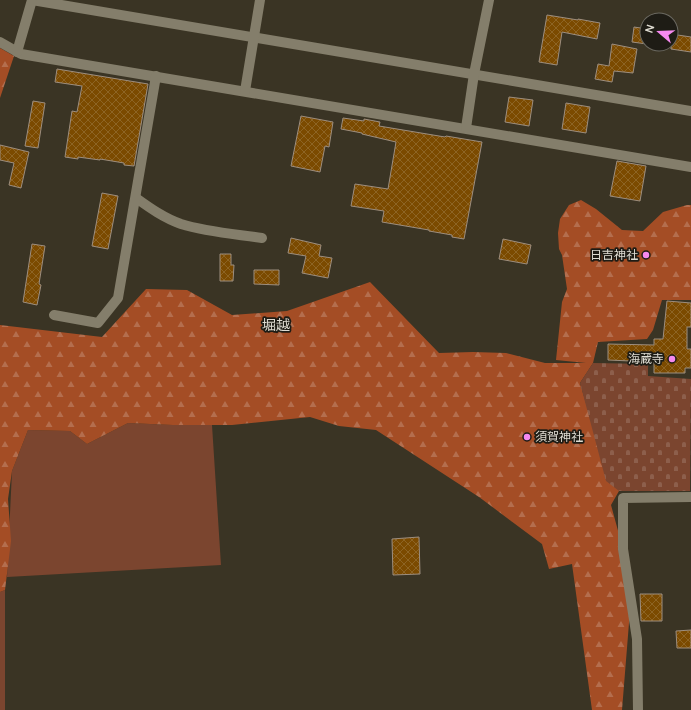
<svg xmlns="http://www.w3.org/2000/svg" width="691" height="710" font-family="'DM Sans','Noto Sans JP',sans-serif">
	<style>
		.grass { fill: #7b452f }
		.forest { fill: url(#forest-firs) }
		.cemetery { fill: url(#cemetery-stones) }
		.building { fill: url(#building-cross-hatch); stroke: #9d8e7f }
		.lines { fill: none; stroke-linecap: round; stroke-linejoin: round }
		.minor { stroke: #847e6b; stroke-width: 10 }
		.poi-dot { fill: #f589ef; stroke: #1e1c15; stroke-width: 1.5 }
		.labels { text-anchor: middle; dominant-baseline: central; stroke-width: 3.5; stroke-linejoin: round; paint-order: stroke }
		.poi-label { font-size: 12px; fill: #dfdcd2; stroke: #1e1c15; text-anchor: end }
		.quarter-label { font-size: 14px; fill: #dfdcd2; stroke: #1e1c15 }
	</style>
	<defs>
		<pattern id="forest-firs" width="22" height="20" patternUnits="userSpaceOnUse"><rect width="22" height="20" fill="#a44d25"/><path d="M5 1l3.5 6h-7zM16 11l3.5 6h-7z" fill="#b46e4e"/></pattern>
		<pattern id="cemetery-stones" width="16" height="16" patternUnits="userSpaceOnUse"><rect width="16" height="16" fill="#7b452f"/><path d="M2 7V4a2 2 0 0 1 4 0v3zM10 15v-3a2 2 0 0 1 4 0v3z" fill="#8d5f4c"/></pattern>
		<pattern id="building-cross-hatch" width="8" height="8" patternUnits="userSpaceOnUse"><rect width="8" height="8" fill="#7b4a00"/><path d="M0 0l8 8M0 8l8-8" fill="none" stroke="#8d6424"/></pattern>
	</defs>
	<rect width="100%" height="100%" fill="#3a3424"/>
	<!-- grass -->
	<g class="grass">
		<path d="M 128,423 L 173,425 L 212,425 L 221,565 L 7,577 L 12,471 L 28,430 L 70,431 L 87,444 Z"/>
		<path d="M 5,590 L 5,710 L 0,710 L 0,592 Z"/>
	</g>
	<!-- forest -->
	<g class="forest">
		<path d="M 0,48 L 14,56 L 0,98 Z"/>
		<path d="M 581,200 L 596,209 L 622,230 L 643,231 L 663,212 L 687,205 L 691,205 L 691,300 L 662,300 L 653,330 L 647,339 L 598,342 L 593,363 L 580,383 L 596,437 L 619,491 L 611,505 L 623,549 L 631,598 L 622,710 L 592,710 L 572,564 L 549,569 L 542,544 L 479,497 L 376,430 L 339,426 L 310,417 L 232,425 L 173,425 L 128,423 L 87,444 L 70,431 L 28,430 L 12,471 L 8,499 L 11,541 L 5,590 L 0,592 L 0,325 L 102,337 L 146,289 L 187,290 L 232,315 L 287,311 L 370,282 L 439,353 L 473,352 L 506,353 L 545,363 L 586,363 L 556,360 L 562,302 L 567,289 L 562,255 L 559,249 L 558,233 L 560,219 L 569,205 Z"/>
	</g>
	<!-- cemetery -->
	<path class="cemetery" d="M 593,363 L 648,364 L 648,376 L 691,379 L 690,491 L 619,491 L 606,481 L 580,383 Z"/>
	<!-- building -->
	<g class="building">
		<path d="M 547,15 L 578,20 L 578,19 L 600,23 L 597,39 L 562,32 L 557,65 L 539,62 Z"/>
		<path d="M 634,27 L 647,29 L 647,44 L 632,42 Z"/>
		<path d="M 671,34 L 691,37 L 691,52 L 671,49 Z"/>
		<path d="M 612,44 L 637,49 L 633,73 L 614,71 L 612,82 L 595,79 L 598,64 L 609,66 Z"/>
		<path d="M 57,69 L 148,84 L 134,166 L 124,165 L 124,163 L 100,159 L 100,160 L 78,157 L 78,159 L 65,157 L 72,111 L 77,112 L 82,86 L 55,82 Z"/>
		<path d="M 509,97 L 533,100 L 529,126 L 505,122 Z"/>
		<path d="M 33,101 L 45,103 L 38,148 L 25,146 Z"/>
		<path d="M 566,103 L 590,107 L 586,133 L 562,129 Z"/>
		<path d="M 301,116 L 333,122 L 329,147 L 325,146 L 320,172 L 291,166 Z"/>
		<path d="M 343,118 L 364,121 L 364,119 L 380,122 L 379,126 L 445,137 L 446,136 L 482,142 L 464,239 L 452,237 L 452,235 L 429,231 L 429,230 L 382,222 L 384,211 L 351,206 L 355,184 L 388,189 L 396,142 L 362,134 L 362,133 L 341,129 Z"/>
		<path d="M 0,145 L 29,152 L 21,188 L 9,185 L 14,163 L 0,160 Z"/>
		<path d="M 617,161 L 646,166 L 640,201 L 610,196 Z"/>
		<path d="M 102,193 L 118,196 L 108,249 L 92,246 Z"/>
		<path d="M 291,238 L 321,245 L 319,256 L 332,258 L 328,278 L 302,273 L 306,256 L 288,253 Z"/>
		<path d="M 503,239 L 531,245 L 527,264 L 499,259 Z"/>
		<path d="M 32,244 L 45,246 L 39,284 L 41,285 L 37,305 L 23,302 Z"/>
		<path d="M 220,254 L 231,254 L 231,265 L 234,265 L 233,281 L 220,281 Z"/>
		<path d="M 254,270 L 279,270 L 279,285 L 254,284 Z"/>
		<path d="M 667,301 L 691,303 L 691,327 L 687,327 L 687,349 L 691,349 L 691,368 L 685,368 L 685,373 L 654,373 L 654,362 L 608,360 L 608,344 L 654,345 L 654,339 L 663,339 Z"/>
		<path d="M 419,537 L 420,574 L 393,575 L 392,539 Z"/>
		<path d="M 640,594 L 662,594 L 662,621 L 641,621 Z"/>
		<path d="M 691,630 L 691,648 L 677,648 L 676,631 Z"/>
	</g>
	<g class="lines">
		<!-- minor -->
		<g class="minor">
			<path d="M 32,0 L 691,111"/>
			<path d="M 0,42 L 21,54 L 691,167"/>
			<path d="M 17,52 L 32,0"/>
			<path d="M 245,91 L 260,0"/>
			<path d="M 466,128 L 474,74 L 489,0"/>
			<path d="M 136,198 C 150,208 164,218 181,224 C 207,232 235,234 262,238"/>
			<path d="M 54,315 L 98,323 L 118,298 L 156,76"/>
			<path d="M 638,710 L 637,639 L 623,549 L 623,498 L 691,497"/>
		</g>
	</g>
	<!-- markers -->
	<g class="poi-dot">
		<circle cx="646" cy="255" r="4"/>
		<circle cx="672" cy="359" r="4"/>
		<circle cx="527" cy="437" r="4"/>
	</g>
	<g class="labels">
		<!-- poi labels -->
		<g class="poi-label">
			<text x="638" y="255">日吉神社</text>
			<text x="664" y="359">海蔵寺</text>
			<text x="535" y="437" text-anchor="start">須賀神社</text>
		</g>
		<!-- quarter labels -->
		<g class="quarter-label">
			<text x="276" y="325">堀越</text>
		</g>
	</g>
	<!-- north arrow -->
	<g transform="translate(659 32) rotate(289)"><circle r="19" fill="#1e1c15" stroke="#6b6961"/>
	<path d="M0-3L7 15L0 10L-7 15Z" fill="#f589ef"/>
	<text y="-6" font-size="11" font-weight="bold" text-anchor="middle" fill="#dfdcd2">N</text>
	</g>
</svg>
